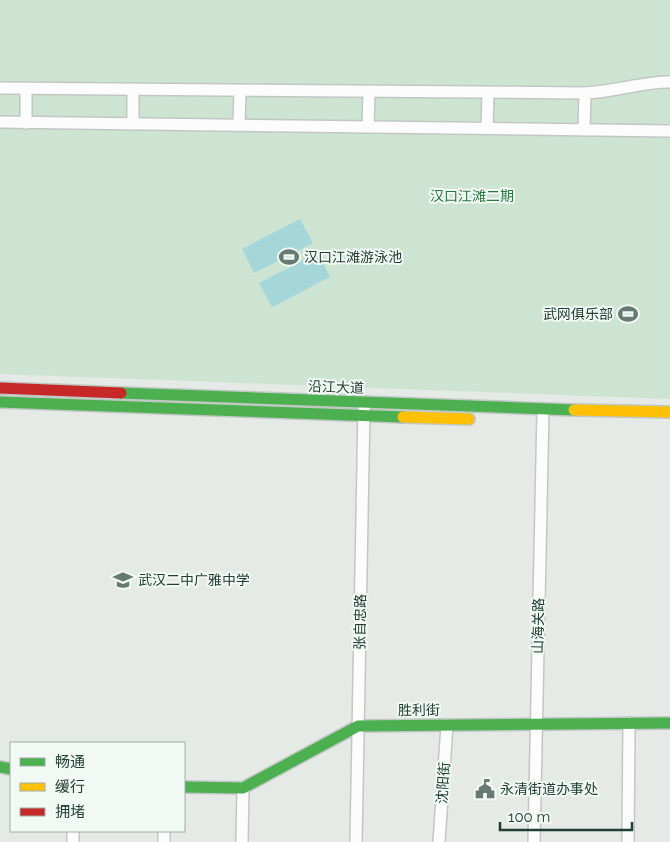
<svg xmlns="http://www.w3.org/2000/svg" width="670" height="842" font-family="Raleway,'Noto Sans SC',sans-serif">
	<style>
		.green { fill: #cde4d2 }
		.water { fill: #a4d6da }
		.lines { fill: none; stroke-linecap: round; stroke-linejoin: round }
		.street-casing { stroke: #c2c7c4; stroke-width: 14 }
		.fast-casing { stroke: #c0c8c4; stroke-width: 14 }
		.slow-casing { stroke: #c0c8c4; stroke-width: 14 }
		.jam-casing { stroke: #c0c8c4; stroke-width: 14 }
		.street { stroke: #fbfcfb; stroke-width: 11 }
		.fast { stroke: #4caf50; stroke-width: 11 }
		.slow { stroke: #ffc107; stroke-width: 11 }
		.jam { stroke: #c62828; stroke-width: 11 }
		.labels { text-anchor: middle; dominant-baseline: central; stroke-width: 4; stroke-linejoin: round; paint-order: stroke }
		.park-label { font-size: 14px; fill: #2a7741; stroke: #f2f9f5 }
		.poi-label { font-size: 14px; fill: #213e34; stroke: #f2f9f5; text-anchor: start }
		.street-label { font-size: 14px; fill: #213e34; stroke: #f2f9f5 }
	</style>
	<rect width="100%" height="100%" fill="#e5eae7"/>
	<!-- green -->
	<path class="green" d="M 0,0 L 670,0 L 670,399 L 0,374 Z"/>
	<!-- water -->
	<g class="water">
		<path d="M 300,219 L 313,243 L 254,273 L 242,249 Z"/>
		<path d="M 318,253 L 330,277 L 272,307 L 259,283 Z"/>
	</g>
	<g class="lines">
		<defs>
			<g id="street">
				<path d="M 0,88 L 585,93 C 614,92 641,82 670,82"/>
				<path d="M 0,122 L 670,131"/>
				<path d="M 26,123 L 26,88"/>
				<path d="M 133,124 L 133,89"/>
				<path d="M 239,125 L 240,91"/>
				<path d="M 368,127 L 369,92"/>
				<path d="M 487,128 L 488,93"/>
				<path d="M 584,130 L 585,93"/>
				<path d="M 73,842 L 73,831"/>
				<path d="M 164,842 L 164,831"/>
				<path d="M 242,842 L 243,788"/>
				<path d="M 356,842 L 364,409"/>
				<path d="M 439,842 L 447,725"/>
				<path d="M 534,842 L 543,410"/>
				<path d="M 628,842 L 629,723"/>
			</g>
			<g id="fast">
				<path d="M 121,393 L 574,410"/>
				<path d="M 0,402 L 403,417"/>
				<path d="M 0,767 L 11,769"/>
				<path d="M 184,787 L 243,788 L 358,726 L 670,723"/>
			</g>
			<g id="slow">
				<path d="M 574,410 L 670,412"/>
				<path d="M 403,417 L 469,419"/>
			</g>
			<path id="jam" d="M 0,388 L 121,393"/>
		</defs>
		<!-- street casing -->
		<use href="#street" class="street-casing"/>
		<!-- fast casing -->
		<use href="#fast" class="fast-casing"/>
		<!-- slow casing -->
		<use href="#slow" class="slow-casing"/>
		<!-- jam casing -->
		<use href="#jam" class="jam-casing"/>
		<!-- street -->
		<use href="#street" class="street"/>
		<!-- fast -->
		<use href="#fast" class="fast"/>
		<!-- slow -->
		<use href="#slow" class="slow"/>
		<!-- jam -->
		<use href="#jam" class="jam"/>
	</g>
	<!-- icons -->
	<defs>
		<symbol id="stadium-bare" viewBox="-9 -9 18 18"><path d="M0-5a6.5 5 0 1 0 0 10a6.5 5 0 1 0 0-10ZM-3.5-1.8h7v3.6h-7Z" fill="#667a73" stroke="#f2f9f5" stroke-width="2.5" paint-order="stroke"/></symbol>
		<symbol id="school-bare" viewBox="-9 -9 18 18"><path d="M0-5L7-2L0 1L-7-2ZM-4 1L0 2.5L4 1V4Q0 6-4 4Z" fill="#667a73" stroke="#f2f9f5" stroke-width="2.5" paint-order="stroke"/></symbol>
		<symbol id="civic-bare" viewBox="-9 -9 18 18"><path d="M-.6-6.5H3V-4.5H.6V-3L4-1V1h2V6H-6V1h2V-1L-.6-3ZM-1.2 2.5V6h2.4V2.5Z" fill="#667a73" stroke="#f2f9f5" stroke-width="2.5" paint-order="stroke"/></symbol>
	</defs>
	<g fill-rule="evenodd">
		<use href="#stadium-bare" x="275" y="243" width="28" height="28"/>
		<use href="#stadium-bare" x="614" y="300" width="28" height="28"/>
		<use href="#school-bare" x="109" y="566" width="28" height="28"/>
		<use href="#civic-bare" x="471" y="775" width="28" height="28"/>
	</g>
	<g class="labels">
		<!-- park labels -->
		<g class="park-label">
			<text x="472" y="196">汉口江滩二期</text>
		</g>
		<!-- poi labels -->
		<g class="poi-label">
			<text x="304" y="257">汉口江滩游泳池</text>
			<text x="613" y="314" text-anchor="end">武网俱乐部</text>
			<text x="138" y="580">武汉二中广雅中学</text>
			<text x="500" y="789">永清街道办事处</text>
		</g>
		<!-- street labels -->
		<g class="street-label">
			<text transform="translate(336 387) rotate(2)">沿江大道</text>
			<text transform="translate(360 622) rotate(-89)">张自忠路</text>
			<text transform="translate(538 626) rotate(-89)">山海关路</text>
			<text transform="translate(419 710) rotate(-1)">胜利街</text>
			<text transform="translate(443 783) rotate(-86)">沈阳街</text>
		</g>
	</g>
	<!-- legend -->
	<rect x="10" y="742" width="175" height="90" fill="#f2f9f5" stroke="#9eaea8"/>
	<rect x="20" y="758" width="25" height="8" fill="#4caf50" stroke="#9eaea8"/>
	<text x="55" y="767" font-size="15" fill="#213e34">畅通</text>
	<rect x="20" y="783" width="25" height="8" fill="#ffc107" stroke="#9eaea8"/>
	<text x="55" y="792" font-size="15" fill="#213e34">缓行</text>
	<rect x="20" y="808" width="25" height="8" fill="#c62828" stroke="#9eaea8"/>
	<text x="55" y="817" font-size="15" fill="#213e34">拥堵</text>
	<!-- scale -->
	<path d="M500 822v8h132v-8" fill="none" stroke="#213e34" stroke-width="2.5"/>
	<text x="508" y="822" font-size="15" fill="#213e34" stroke="#f2f9f5" stroke-width="4" paint-order="stroke">100 m</text>
</svg>
